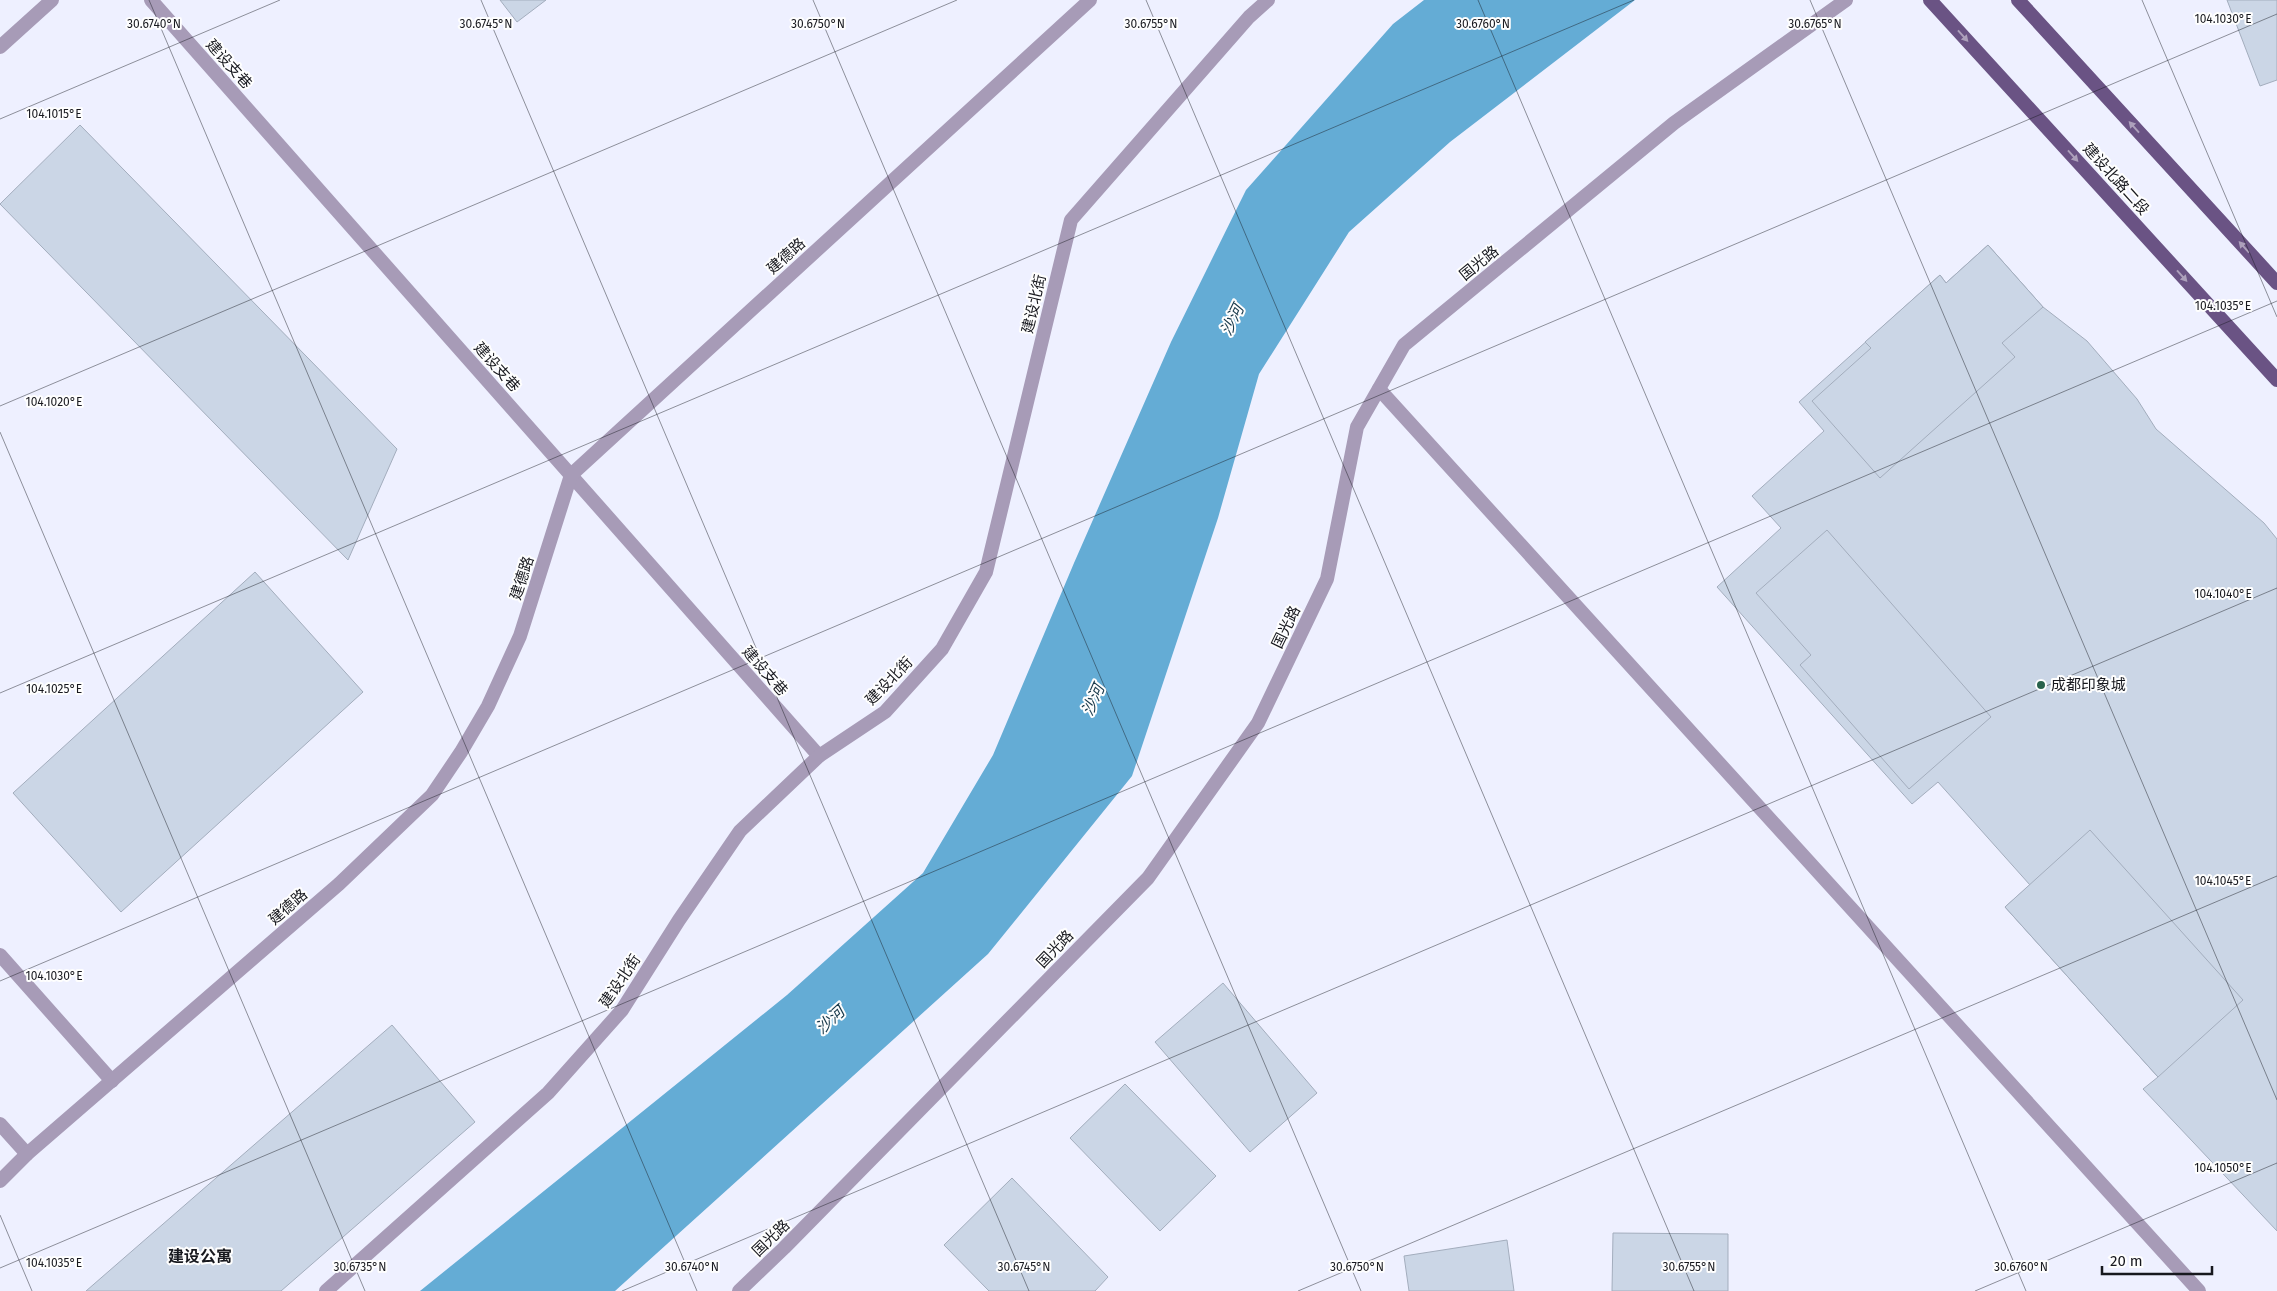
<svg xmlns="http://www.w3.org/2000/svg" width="2277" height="1291" font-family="'Fira Sans','Noto Sans SC',sans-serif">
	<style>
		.water { fill: #64acd5 }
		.building { fill: #cbd6e6; stroke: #a3adbd }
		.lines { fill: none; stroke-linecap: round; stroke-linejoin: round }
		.service { stroke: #a79bb7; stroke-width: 14 }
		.minor { stroke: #a79bb7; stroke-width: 14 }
		.primary { stroke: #6a5384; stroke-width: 14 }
		.oneway { fill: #ada0bb }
		.ticks { fill: none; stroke: #17181e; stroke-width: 1; stroke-opacity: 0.45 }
		.poi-dot { fill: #28624c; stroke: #fefefe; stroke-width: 2 }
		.labels { text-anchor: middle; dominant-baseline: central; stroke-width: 4; stroke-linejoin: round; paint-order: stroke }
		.street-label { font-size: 15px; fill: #17181e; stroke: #fefefe }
		.poi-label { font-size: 15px; fill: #17181e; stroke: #fefefe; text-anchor: start }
		.water-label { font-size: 16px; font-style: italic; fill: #17384a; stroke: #fefefe }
		.neighbourhood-label { font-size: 16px; font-weight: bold; fill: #17181e; stroke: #fefefe }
		.ticks-label { font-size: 12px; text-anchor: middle; fill: #17181e; stroke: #fefefe; stroke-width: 4; stroke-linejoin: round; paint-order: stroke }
	</style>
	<rect width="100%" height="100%" fill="#eef0ff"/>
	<!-- water -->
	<path class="water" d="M 1424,0 L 1635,0 L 1450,142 L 1349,232 L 1259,374 L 1218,518 L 1132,776 L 988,954 L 615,1291 L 420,1291 L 787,995 L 923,873 L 993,755 L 1074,563 L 1171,342 L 1246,190 L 1393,24 Z"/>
	<!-- building -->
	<g class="building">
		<path d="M 500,0 L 546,0 L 517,22 Z"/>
		<path d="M 2227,0 L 2277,0 L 2277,80 L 2260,86 Z"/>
		<path d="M 80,125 L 397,449 L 348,560 L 0,204 Z"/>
		<path d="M 1988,245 L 2043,307 L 2087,341 L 2137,399 L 2156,429 L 2264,523 L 2277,539 L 2277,1231 L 2143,1089 L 2158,1077 L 2005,907 L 2030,885 L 1938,782 L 1912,804 L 1717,587 L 1781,528 L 1752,496 L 1824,431 L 1799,402 L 1940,275 L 1946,283 Z"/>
		<path d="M 1988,245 L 2043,307 L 2002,343 L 2015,357 L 1880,478 L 1812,401 L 1871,348 L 1865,342 L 1940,275 L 1946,283 Z"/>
		<path d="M 1827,530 L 1991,717 L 1909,789 L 1800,665 L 1811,655 L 1756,593 Z"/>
		<path d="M 255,572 L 363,692 L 121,912 L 13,793 Z"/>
		<path d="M 2090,830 L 2243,1000 L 2158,1077 L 2005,907 Z"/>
		<path d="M 1223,983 L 1317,1093 L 1250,1152 L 1155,1042 Z"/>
		<path d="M 392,1025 L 475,1122 L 281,1291 L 86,1291 Z"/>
		<path d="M 1125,1084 L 1216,1176 L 1160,1231 L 1070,1138 Z"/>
		<path d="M 1012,1178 L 1108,1277 L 1095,1291 L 989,1291 L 944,1245 Z"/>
		<path d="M 1613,1233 L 1728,1234 L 1728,1291 L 1612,1291 Z"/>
		<path d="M 1507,1240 L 1514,1291 L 1409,1291 L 1404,1256 Z"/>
	</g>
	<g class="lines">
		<!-- service -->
		<g class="service">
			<path d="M 0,47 L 52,0"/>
			<path d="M 1379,389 L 2199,1291"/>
			<path d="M 0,955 L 112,1081"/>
			<path d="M 0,1124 L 27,1154"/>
		</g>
		<!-- minor -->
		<g class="minor">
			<path d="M 151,0 L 819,756"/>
			<path d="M 0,1181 L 27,1154 L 339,884 L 432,795 L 461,752 L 488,706 L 520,636 L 571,475 L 1090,0"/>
			<path d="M 326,1291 L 548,1093 L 622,1010 L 679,920 L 740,831 L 819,756 L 885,712 L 942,649 L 986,572 L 1071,220 L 1249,17 L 1268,0"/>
			<path d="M 739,1291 L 784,1248 L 1148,878 L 1258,723 L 1327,579 L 1357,427 L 1404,345 L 1674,123 L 1846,0"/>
		</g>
		<!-- primary -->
		<g class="primary">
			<path d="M 1930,0 L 2277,380"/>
			<path d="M 2018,0 L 2277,283"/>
		</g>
	</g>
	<!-- one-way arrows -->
	<defs><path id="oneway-solid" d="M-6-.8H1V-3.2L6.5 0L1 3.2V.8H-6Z" transform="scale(1.25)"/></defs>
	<g class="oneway">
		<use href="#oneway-solid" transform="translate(1963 36) rotate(48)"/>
		<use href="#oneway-solid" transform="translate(2134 127) rotate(-132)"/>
		<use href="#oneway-solid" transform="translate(2073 156) rotate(48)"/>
		<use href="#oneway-solid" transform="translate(2244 247) rotate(-132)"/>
		<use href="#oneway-solid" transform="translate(2182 276) rotate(48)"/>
	</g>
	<!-- ticks -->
	<path class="ticks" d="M 149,0 L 697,1291M 481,0 L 1029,1291M 813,0 L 1361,1291M 1146,0 L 1694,1291M 1478,0 L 2026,1291M 1810,0 L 2277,1100M 2142,0 L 2277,317M 0,119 L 280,0M 0,406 L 957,0M 0,432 L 365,1291M 0,693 L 1634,0M 0,981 L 2277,14M 0,1215 L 32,1291M 0,1268 L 2277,301M 622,1291 L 2277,588M 1298,1291 L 2277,876M 1975,1291 L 2277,1163"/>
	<!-- markers -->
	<circle class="poi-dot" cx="2041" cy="685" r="5"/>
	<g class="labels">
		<!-- street labels -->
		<g class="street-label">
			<text transform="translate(229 64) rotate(48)">建设支巷</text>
			<text transform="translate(2116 179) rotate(48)">建设北路二段</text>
			<text transform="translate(786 256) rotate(-42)">建德路</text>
			<text transform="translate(1479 263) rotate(-39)">国光路</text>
			<text transform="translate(1034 304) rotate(-77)">建设北街</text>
			<text transform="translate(497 367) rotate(48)">建设支巷</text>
			<text transform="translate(522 578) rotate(-72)">建德路</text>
			<text transform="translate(1286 627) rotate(-64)">国光路</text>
			<text transform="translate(765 671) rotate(49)">建设支巷</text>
			<text transform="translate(889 681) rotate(-46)">建设北街</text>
			<text transform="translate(288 907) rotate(-41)">建德路</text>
			<text transform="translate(1055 949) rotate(-46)">国光路</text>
			<text transform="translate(620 981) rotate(-56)">建设北街</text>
			<text transform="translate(771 1238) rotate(-44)">国光路</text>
		</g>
		<!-- poi labels -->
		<g class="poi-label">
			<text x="2051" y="685">成都印象城</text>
		</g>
		<!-- water labels -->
		<g class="water-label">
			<text transform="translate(1232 320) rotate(-64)">沙河</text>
			<text transform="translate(1093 700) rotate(-66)">沙河</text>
			<text transform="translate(830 1020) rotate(-42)">沙河</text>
		</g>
		<!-- neighbourhood labels -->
		<g class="neighbourhood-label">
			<text x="200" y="1256">建设公寓</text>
		</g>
	</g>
	<g class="ticks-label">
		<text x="2223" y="23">104.1030°E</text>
		<text x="154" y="28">30.6740°N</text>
		<text x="486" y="28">30.6745°N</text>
		<text x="818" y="28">30.6750°N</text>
		<text x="1151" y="28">30.6755°N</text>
		<text x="1483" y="28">30.6760°N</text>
		<text x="1815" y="28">30.6765°N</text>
		<text x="54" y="118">104.1015°E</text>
		<text x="2223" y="310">104.1035°E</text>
		<text x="54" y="406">104.1020°E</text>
		<text x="2223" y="598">104.1040°E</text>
		<text x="54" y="693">104.1025°E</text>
		<text x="2223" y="885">104.1045°E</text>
		<text x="54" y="980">104.1030°E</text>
		<text x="2223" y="1172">104.1050°E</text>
		<text x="54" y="1267">104.1035°E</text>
		<text x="360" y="1271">30.6735°N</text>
		<text x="692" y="1271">30.6740°N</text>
		<text x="1024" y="1271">30.6745°N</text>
		<text x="1357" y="1271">30.6750°N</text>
		<text x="1689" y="1271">30.6755°N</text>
		<text x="2021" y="1271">30.6760°N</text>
	</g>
	<!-- scale -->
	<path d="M2102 1266v8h110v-8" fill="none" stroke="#17181e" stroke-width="2.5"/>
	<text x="2110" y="1266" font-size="15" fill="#17181e" stroke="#fefefe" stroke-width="4" paint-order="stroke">20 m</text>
</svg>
